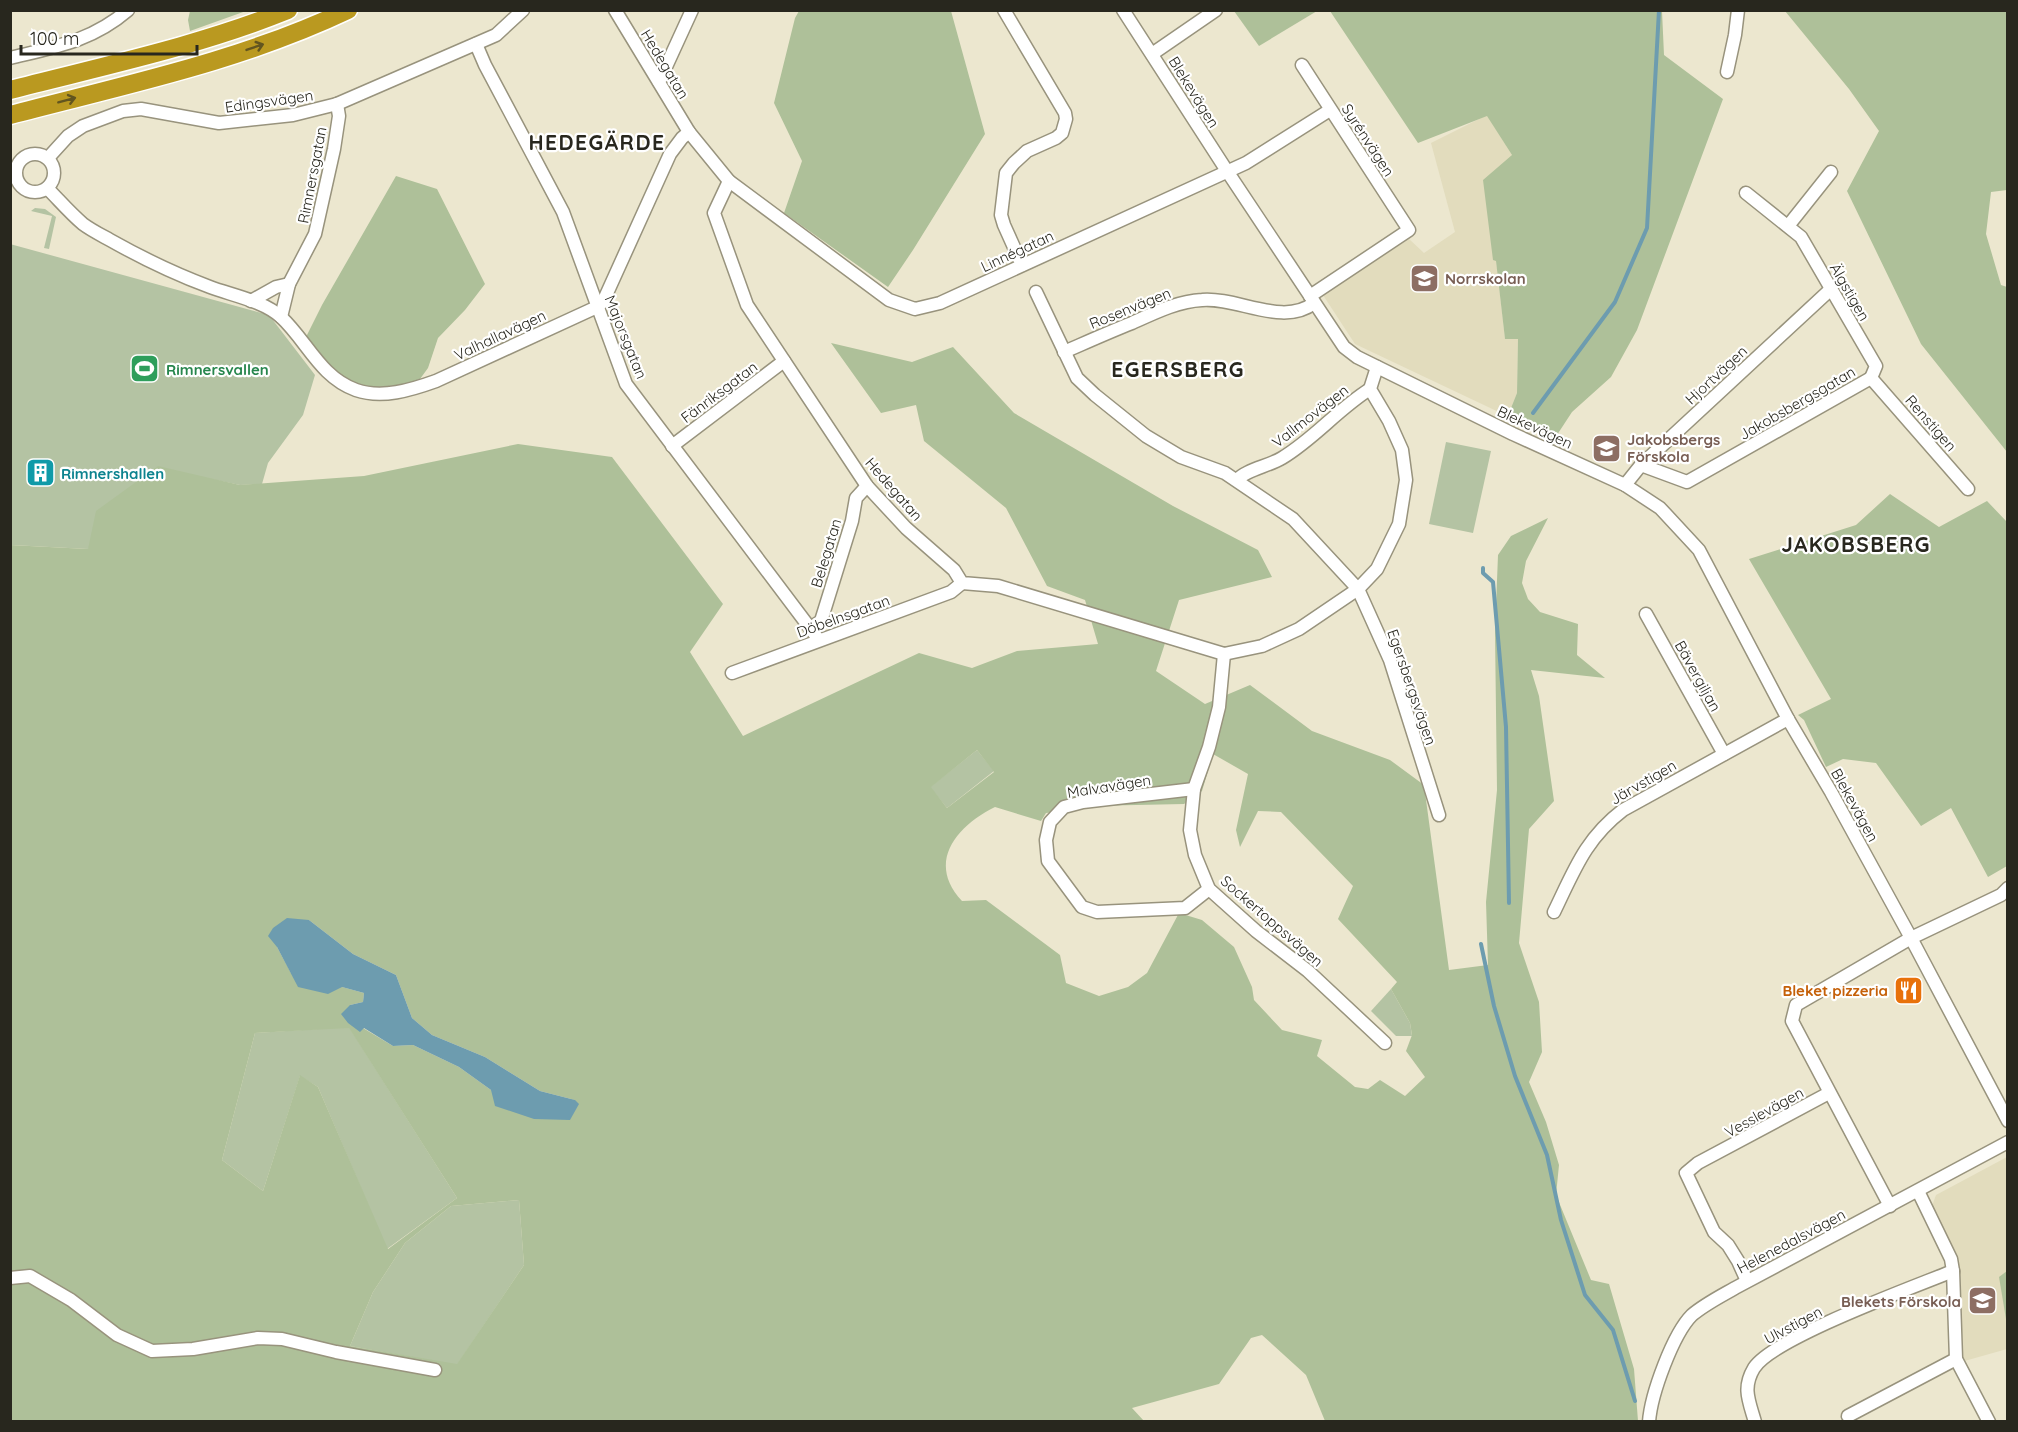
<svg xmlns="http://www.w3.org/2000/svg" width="2018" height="1432" font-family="Quicksand,sans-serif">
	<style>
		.built { fill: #e2dcbd }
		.green { fill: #b4c3a3 }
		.forest { fill: #aec099; fill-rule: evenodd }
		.water { fill: #6d9caf }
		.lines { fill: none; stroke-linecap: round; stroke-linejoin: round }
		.stream { stroke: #6d9caf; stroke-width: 4 }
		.minor-casing { stroke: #98937d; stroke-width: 15 }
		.highway-casing { stroke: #fff; stroke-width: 21 }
		.minor { stroke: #fff; stroke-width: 12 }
		.highway { stroke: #ba9920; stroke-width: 18 }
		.oneway { stroke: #62551f }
		.labels { text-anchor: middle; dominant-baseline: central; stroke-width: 4.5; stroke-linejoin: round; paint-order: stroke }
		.street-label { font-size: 15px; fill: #28271e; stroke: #fff }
		.education-label { font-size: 15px; font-weight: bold; fill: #785e54; stroke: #fff; text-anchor: start }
		.leisure-label { font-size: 15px; font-weight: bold; fill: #27864d; stroke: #fff; text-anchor: start }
		.culture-label { font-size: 15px; font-weight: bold; fill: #0d838f; stroke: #fff; text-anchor: start }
		.food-label { font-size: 15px; font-weight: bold; fill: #c56008; stroke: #fff; text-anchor: end }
		.district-label { font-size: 21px; font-weight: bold; letter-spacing: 1.5px; fill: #28271e; stroke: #fff }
	</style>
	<rect width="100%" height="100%" fill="#ece7cf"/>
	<!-- built -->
	<g class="built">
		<path d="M 1487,115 L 1512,155 L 1496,260 L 1505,339 L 1518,339 L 1517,393 L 1509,413 L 1505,415 L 1355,344 L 1323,295 L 1409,239 L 1424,253 L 1455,232 L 1431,143 Z"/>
		<path d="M 2007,1157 L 2007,1349 L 1961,1362 L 1954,1345 L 1957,1258 L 1932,1206 L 1936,1195 Z"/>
	</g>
	<!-- green -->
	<g class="green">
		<path d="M 35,208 L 45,209 L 56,217 L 49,249 L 44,248 L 52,216 L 31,211 Z"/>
		<path d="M 10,244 L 269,315 L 315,375 L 303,415 L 268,463 L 262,484 L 240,485 L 201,477 L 88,549 L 11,545 Z"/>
		<path d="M 1446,442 L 1491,451 L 1473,533 L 1429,524 Z"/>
		<path d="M 977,750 L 994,771 L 947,808 L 930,787 Z"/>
		<path d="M 1391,989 L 1410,1023 L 1412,1036 L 1396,1036 L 1371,1011 Z"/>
		<path d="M 349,1027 L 457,1198 L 387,1249 L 318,1087 L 300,1076 L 263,1191 L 222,1160 L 255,1033 Z"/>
		<path d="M 519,1200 L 524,1265 L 457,1365 L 350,1346 L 373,1292 L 405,1243 L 451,1206 Z"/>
	</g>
	<!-- forest -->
	<g class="forest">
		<path d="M 190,11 L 190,10 L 246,11 L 190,31 L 188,20 Z"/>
		<path d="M 799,11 L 951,11 L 985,134 L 913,250 L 888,287 L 784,213 L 802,161 L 774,103 L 795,18 Z"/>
		<path d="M 1234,11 L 1317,11 L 1259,46 Z"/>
		<path d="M 1330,11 L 1662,11 L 1664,55 L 1723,99 L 1637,330 L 1611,377 L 1572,412 L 1555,438 L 1509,413 L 1517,393 L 1518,339 L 1505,339 L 1496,261 L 1493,260 L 1483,180 L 1512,155 L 1487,116 L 1418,143 Z"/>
		<path d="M 1785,11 L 2007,11 L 2007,190 L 1991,192 L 1986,234 L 2001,285 L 2007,287 L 2007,452 L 1921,344 L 1847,191 L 1879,131 L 1849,89 Z"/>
		<path d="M 396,176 L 437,189 L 485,284 L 465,310 L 438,338 L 428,368 L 420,379 L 406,384 L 371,388 L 355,385 L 338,376 L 304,341 L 322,305 Z"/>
		<path d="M 831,343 L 912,362 L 953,347 L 1014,413 L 1173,506 L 1258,550 L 1272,577 L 1179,600 L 1156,671 L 1205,704 L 1250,685 L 1312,731 L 1390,760 L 1424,785 L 1449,970 L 1488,965 L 1486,902 L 1497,790 L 1495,632 L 1498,555 L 1511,536 L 1548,518 L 1526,561 L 1522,583 L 1528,599 L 1540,612 L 1578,624 L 1577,655 L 1605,678 L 1531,670 L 1539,696 L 1554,801 L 1529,829 L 1519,943 L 1539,1002 L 1542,1052 L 1529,1082 L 1546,1122 L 1559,1165 L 1556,1195 L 1591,1280 L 1609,1284 L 1634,1369 L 1638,1421 L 1325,1421 L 1306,1375 L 1262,1335 L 1251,1338 L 1219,1384 L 1132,1408 L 1144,1421 L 11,1421 L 10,545 L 88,549 L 96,511 L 158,466 L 240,485 L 364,476 L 518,444 L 612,457 L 723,604 L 690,652 L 743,736 L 919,653 L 972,668 L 1017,651 L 1098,644 L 1085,600 L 1047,586 L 1006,508 L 924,441 L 916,405 L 881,413 ZM 977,750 L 994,772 L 947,808 L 931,787 ZM 1213,754 L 1248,774 L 1236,830 L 1240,847 L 1258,811 L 1281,812 L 1353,886 L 1338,919 L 1397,982 L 1391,989 L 1410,1023 L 1412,1035 L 1406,1051 L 1425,1077 L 1405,1096 L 1380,1080 L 1368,1089 L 1355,1087 L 1317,1056 L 1322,1040 L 1282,1030 L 1254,1000 L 1252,987 L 1234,947 L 1202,920 L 1179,913 L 1147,973 L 1128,987 L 1099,996 L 1066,983 L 1060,955 L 986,900 L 962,901 C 926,863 956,826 995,807 L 1041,821 L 1046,813 L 1067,811 L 1088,806 L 1184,804 L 1202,791 ZM 309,920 L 353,954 L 396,975 L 412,1018 L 432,1035 L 485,1057 L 540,1091 L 575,1100 L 491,1090 L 459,1067 L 413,1045 L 393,1046 L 363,1028 L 350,1005 L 363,1002 L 364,993 L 291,973 L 277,947 ZM 349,1028 L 457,1198 L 388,1249 L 318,1087 L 300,1075 L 263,1191 L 222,1160 L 255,1033 ZM 519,1200 L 524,1265 L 457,1364 L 350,1346 L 373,1292 L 405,1243 L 451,1206 Z"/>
		<path d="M 1890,494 L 1939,527 L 1987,501 L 2007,522 L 2007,866 L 1988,877 L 1951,808 L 1921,826 L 1876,763 L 1843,759 L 1826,767 L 1804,720 L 1798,715 L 1831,699 L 1749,559 L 1856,525 Z"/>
		<path d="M 2007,1271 L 2007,1325 L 1999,1277 Z"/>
	</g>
	<!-- water -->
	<path class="water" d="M 287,918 L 309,920 L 353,954 L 396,975 L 412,1018 L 432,1035 L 485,1057 L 540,1091 L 575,1100 L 579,1104 L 570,1120 L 534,1119 L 495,1106 L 491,1090 L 459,1067 L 413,1045 L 393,1046 L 364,1028 L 360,1032 L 348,1023 L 341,1014 L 350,1005 L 363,1002 L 364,993 L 342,987 L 328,994 L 298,987 L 277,947 L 268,936 L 273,928 Z"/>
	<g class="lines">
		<!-- stream -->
		<g class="stream">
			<path d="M 1533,413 L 1615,302 L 1647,228 L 1659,10"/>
			<path d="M 1483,568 L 1483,573 L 1493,582 L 1506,727 L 1509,903"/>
			<path d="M 1481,944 L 1494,1006 L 1515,1076 L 1547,1155 L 1561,1220 L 1585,1295 L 1613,1330 L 1635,1401"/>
		</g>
		<defs>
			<g id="minor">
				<path d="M 615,10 L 689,132 L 729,181 L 889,300 L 915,309 L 940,303 L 1246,163 L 1330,110"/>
				<path d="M 1004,10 L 1065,113 L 1066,119 L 1062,133 L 1056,138 L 1027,151 L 1014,163 L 1006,173 L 1001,215 L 1004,225 L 1022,265"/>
				<path d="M 1123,10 L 1227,171 L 1344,347 L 1357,357 L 1513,434 L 1625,485 L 1660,508 L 1699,550 L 1788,719 L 1831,792 L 1911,938 L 2008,1121"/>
				<path d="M 476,44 L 485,65 L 563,212 L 626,384 L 819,640"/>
				<path d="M 1152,54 L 1216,10"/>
				<path d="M 10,58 C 55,47 92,41 128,10"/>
				<path d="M 1302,65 L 1409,230 L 1310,296"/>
				<path d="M 1727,72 L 1735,35 L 1738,10"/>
				<path d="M 659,82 L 692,10"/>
				<circle cx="35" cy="173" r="19"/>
				<path d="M 48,158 L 68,136 L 83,126 L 123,111 L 141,109 L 219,123 L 293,115 L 337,104 L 496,35 L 523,10"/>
				<path d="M 729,181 L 714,213 L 747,305 L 867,486 L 906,528 L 954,570 L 962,583 L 998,586 L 1224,654 L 1262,646 L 1299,629 L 1358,589 L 1377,569 L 1399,524 L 1406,480 L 1402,450 L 1389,421 L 1370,389 L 1377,367"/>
				<path d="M 47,188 C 59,200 70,213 83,224 C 91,230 101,235 110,240 C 142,258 175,274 210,287 C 231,295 264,301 281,317 C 307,341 320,377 356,390 C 382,399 411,390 436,381 L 597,307 L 603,302 L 670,154 L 682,138 L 689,132"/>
				<path d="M 1746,193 L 1801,237 L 1876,366 L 1871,378"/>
				<path d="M 1788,226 L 1831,172"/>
				<path d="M 1036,292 L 1077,378 L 1095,395 L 1146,436 L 1181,457 L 1225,473 L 1293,519 L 1358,589 L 1390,660 L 1439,815"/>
				<path d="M 251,301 L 276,287 L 289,284"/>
				<path d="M 281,317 L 289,284 L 315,234 L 334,149 L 339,116 L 337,104"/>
				<path d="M 1064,352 C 1087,342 1109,332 1132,323 C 1154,313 1178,301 1202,300 C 1238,297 1283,327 1314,303"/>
				<path d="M 1871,378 L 1968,489"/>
				<path d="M 672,446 L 784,361"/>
				<path d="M 1641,465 L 1687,482 L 1871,378"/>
				<path d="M 1237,480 C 1245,470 1269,466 1282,458 C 1314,439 1338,409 1370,389"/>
				<path d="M 1625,485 L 1641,465 L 1831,289"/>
				<path d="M 1646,614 L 1724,754"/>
				<path d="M 810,628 L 821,621 L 852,521 L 856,498 L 867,486"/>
				<path d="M 1224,654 L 1219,707 L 1209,747 L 1194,789 L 1190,830 L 1195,855 L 1209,889 L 1256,931 L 1308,971 L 1385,1043"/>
				<path d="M 732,673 L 951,592 L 962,583"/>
				<path d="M 1194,789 L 1083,802 L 1064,807 L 1050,822 L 1046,840 L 1048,861 L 1082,907 L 1097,912 L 1185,908 L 1209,889"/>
				<path d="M 1554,912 C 1574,871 1585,839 1623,810 L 1788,719"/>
				<path d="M 1890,1206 L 1792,1021 L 1796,1005 L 1911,938 L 2001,895 L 2008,888"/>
				<path d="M 1953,1271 L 1956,1359 L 1989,1422"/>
				<path d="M 10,1278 L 30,1276 L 71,1300 L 117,1335 L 152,1351 L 193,1349 L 258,1338 L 282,1339 L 336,1352 L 435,1370"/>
				<path d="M 1747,1281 L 1738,1261 L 1728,1245 L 1714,1232 L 1686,1173 L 1698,1163 L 1829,1093"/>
				<path d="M 1848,1416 L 1956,1359"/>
				<path d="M 1649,1422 C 1651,1394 1673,1334 1692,1315 C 1705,1304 1721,1296 1735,1288 L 2008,1142"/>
				<path d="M 1755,1422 C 1749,1401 1742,1388 1754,1368 C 1773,1338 1914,1287 1953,1271 L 1951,1259 L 1918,1191"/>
			</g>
			<g id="highway">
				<path d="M 10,90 C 103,66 199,46 288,10"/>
				<path d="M 10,115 C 124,85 241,61 348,10"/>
			</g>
		</defs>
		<!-- minor casing -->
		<use href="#minor" class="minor-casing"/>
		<!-- highway casing -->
		<use href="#highway" class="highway-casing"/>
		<!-- minor -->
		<use href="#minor" class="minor"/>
		<!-- highway -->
		<use href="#highway" class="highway"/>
	</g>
	<!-- one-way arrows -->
	<defs><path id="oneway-shaft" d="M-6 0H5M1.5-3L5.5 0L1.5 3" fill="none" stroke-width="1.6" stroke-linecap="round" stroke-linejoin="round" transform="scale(1.5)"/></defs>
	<g class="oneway">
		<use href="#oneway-shaft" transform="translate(255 47) rotate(-19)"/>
		<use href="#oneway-shaft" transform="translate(67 100) rotate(-15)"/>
	</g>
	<!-- icons -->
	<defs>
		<symbol id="school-square" viewBox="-11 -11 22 22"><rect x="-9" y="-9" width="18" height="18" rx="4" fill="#8d6e63" stroke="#fff"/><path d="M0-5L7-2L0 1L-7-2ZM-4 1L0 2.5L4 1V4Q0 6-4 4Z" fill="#fff"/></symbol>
		<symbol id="stadium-square" viewBox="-11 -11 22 22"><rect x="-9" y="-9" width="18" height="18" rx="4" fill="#2e9e5b" stroke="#fff"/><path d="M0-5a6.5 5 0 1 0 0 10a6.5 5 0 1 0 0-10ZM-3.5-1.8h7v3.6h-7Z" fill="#fff"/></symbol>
		<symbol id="building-square" viewBox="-11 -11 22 22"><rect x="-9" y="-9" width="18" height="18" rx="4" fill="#0f9aa8" stroke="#fff"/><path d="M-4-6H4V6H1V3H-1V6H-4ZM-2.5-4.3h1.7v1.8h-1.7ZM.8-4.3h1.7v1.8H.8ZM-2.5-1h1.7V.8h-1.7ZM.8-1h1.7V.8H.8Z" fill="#fff"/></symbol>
		<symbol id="restaurant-square" viewBox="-11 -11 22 22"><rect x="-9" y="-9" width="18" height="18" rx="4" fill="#e8710a" stroke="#fff"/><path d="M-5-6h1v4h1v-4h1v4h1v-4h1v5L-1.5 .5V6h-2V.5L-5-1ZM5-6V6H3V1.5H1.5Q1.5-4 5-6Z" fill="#fff"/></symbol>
	</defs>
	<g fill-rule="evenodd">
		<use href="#school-square" x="1408" y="262" width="33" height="33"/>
		<use href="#stadium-square" x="128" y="352" width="33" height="33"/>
		<use href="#school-square" x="1590" y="432" width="33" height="33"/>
		<use href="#building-square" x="24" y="456" width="33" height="33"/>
		<use href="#restaurant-square" x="1892" y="974" width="33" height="33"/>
		<use href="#school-square" x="1966" y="1284" width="33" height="33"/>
	</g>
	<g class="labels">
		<!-- street labels -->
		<g class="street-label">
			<text transform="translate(665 64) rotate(59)">Hedegatan</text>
			<text transform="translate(1194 92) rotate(58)">Blekevägen</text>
			<text transform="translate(269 101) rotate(-8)">Edingsvägen</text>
			<text transform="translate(1368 140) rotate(57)">Syrénvägen</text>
			<text transform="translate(312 175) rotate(-79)">Rimnersgatan</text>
			<text transform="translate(1017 251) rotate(-25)">Linnégatan</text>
			<text transform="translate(1850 292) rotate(60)">Älgstigen</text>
			<text transform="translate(1130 308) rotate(-22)">Rosenvägen</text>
			<text transform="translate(500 335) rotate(-25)">Valhallavägen</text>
			<text transform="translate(626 337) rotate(68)">Majorsgatan</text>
			<text transform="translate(1716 375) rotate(-43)">Hjortvägen</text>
			<text transform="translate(719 392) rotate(-37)">Fänriksgatan</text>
			<text transform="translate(1797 403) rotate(-30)">Jakobsbergsgatan</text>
			<text transform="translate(1310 416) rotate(-38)">Vallmovägen</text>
			<text transform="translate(1931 423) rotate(49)">Renstigen</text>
			<text transform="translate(1535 427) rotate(25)">Blekevägen</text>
			<text transform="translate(894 489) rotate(49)">Hedegatan</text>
			<text transform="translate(826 553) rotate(-73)">Belegatan</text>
			<text transform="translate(843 616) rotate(-20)">Döbelnsgatan</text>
			<text transform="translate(1698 676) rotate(61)">Bävergiljan</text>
			<text transform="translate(1412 687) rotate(71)">Egersbergsvägen</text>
			<text transform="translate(1643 782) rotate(-30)">Järvstigen</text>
			<text transform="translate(1109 786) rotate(-9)">Malvavägen</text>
			<text transform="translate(1855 805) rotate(61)">Blekevägen</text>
			<text transform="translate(1272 921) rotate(41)">Sockertoppsvägen</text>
			<text transform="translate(1764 1112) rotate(-29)">Vesslevägen</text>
			<text transform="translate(1791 1241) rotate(-28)">Helenedalsvägen</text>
			<text transform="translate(1793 1325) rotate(-28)">Ulvstigen</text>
		</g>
		<!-- education labels -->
		<g class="education-label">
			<text x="1445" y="278">Norrskolan</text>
			<text x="1627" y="439">Jakobsbergs<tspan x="1627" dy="17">Förskola</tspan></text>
			<text x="1961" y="1301" text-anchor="end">Blekets Förskola</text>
		</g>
		<!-- leisure labels -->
		<g class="leisure-label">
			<text x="166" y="369">Rimnersvallen</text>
		</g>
		<!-- culture labels -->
		<g class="culture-label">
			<text x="61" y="473">Rimnershallen</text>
		</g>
		<!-- food labels -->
		<g class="food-label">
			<text x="1888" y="990">Bleket pizzeria</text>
		</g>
		<!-- district labels -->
		<g class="district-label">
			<text x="597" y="142">HEDEGÄRDE</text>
			<text x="1178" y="369">EGERSBERG</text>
			<text x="1856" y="544">JAKOBSBERG</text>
		</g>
	</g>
	<!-- border -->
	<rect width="2018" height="1432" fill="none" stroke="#28271e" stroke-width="24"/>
	<!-- scale -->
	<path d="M21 45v9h176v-9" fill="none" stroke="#28271e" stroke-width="3"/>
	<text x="30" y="45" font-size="18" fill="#28271e" stroke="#ffffff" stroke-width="4.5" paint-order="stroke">100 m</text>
</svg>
